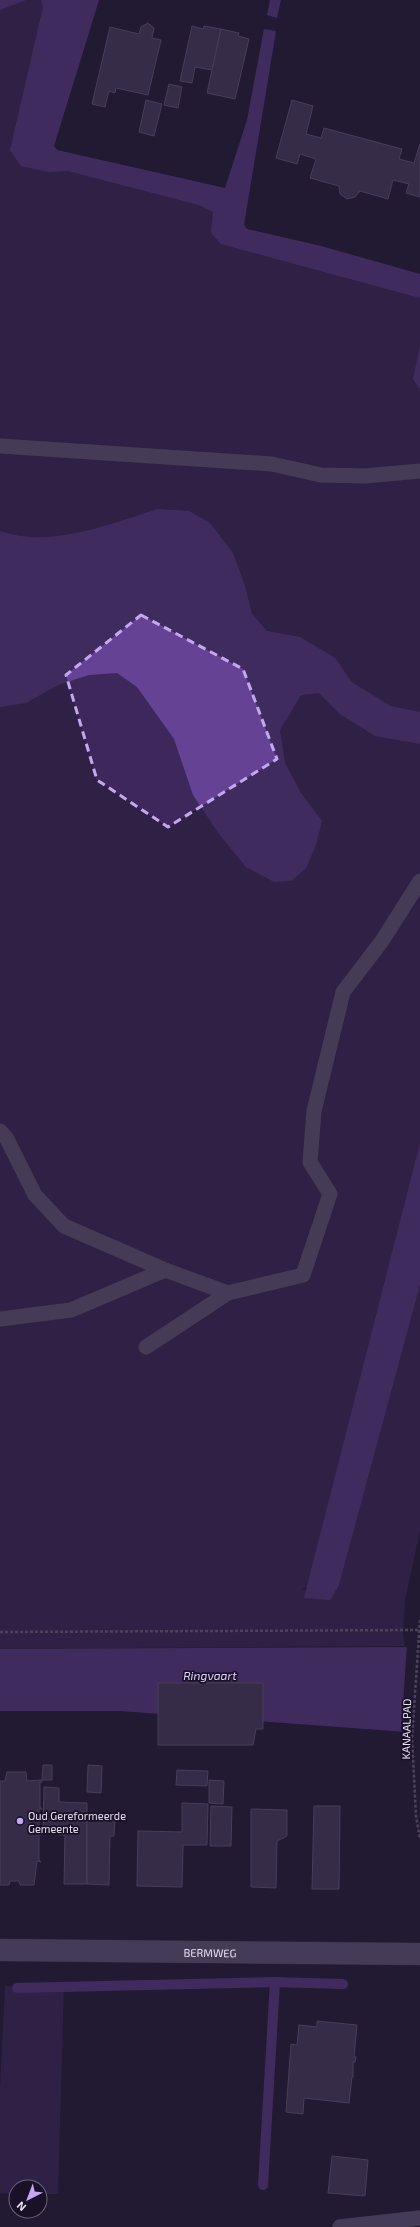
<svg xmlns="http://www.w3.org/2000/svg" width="420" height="2227" font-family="'Exo 2',sans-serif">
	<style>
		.green { fill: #3e285b }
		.water { fill: #654293 }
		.pier { fill: #231933 }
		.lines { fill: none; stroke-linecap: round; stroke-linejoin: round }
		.stream { stroke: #654293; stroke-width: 10 }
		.building { fill: #4e4360; stroke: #746988 }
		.lane-casing { stroke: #3d354a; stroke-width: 16 }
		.street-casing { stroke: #3d354a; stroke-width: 23 }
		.path { stroke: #7d758b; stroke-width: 2.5; stroke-dasharray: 3 2; stroke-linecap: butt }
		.lane { stroke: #716584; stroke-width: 15 }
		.street { stroke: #716584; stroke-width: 22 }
		.marked { fill: none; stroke: #c4a7f1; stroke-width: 3; stroke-dasharray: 8 5; stroke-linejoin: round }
		.poi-dot { fill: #c4a7f1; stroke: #1a1028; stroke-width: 1.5 }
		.labels { text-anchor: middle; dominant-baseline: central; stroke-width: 3.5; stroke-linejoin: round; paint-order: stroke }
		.street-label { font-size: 11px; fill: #e8e2f4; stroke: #1a1028 }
		.poi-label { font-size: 11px; fill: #e8e2f4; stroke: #1a1028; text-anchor: start }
		.water-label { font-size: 12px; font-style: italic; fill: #e2d1ff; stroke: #1a1028 }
	</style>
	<rect width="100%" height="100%" fill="#231933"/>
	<!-- green -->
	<g class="green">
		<path d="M 0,0 L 85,0 L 33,154 L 227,208 L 231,233 L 420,287 L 420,1192 L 319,1583 L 301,1589 L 306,1590 L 304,1598 L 339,1585 L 420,1285 L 420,1531 L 405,1600 L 403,1635 L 405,1646 L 0,1649 Z"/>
		<path d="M 5,1986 L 64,1987 L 58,2194 L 40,2194 L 40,2187 L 16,2187 L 16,2194 L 0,2193 L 0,2087 Z"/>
	</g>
	<!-- water -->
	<g class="water">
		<path d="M 0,0 L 26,0 L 0,10 Z"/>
		<path d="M 41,0 L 99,0 L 54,146 L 57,150 L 225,188 L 247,120 L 264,29 L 276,31 L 244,225 L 247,229 L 321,246 L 420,274 L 420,298 L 221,244 L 211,233 L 213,212 L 199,205 L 68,171 L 49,172 L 21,166 L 10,150 L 43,7 Z"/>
		<path d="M 270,0 L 281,0 L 277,18 L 267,15 Z"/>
		<path d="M 420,346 L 420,389 L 413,379 Z"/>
		<path d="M 158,509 L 189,511 L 210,523 L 233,553 L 245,586 L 252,614 L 267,631 L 300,637 L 335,658 L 352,682 L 390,706 L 420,712 L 420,744 L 375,736 L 340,714 L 319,693 L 301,695 L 280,730 L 285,763 L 301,793 L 322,821 L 316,845 L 306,868 L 291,881 L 274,882 L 246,867 L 219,834 L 193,795 L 174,739 L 137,687 L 117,673 L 89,675 L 58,685 L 26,703 L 0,707 L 0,531 C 50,549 109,524 158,509 Z"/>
		<path d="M 420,1143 L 420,1285 L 339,1585 L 330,1600 L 304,1598 Z"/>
		<path d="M 420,1647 L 420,1733 L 120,1711 L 0,1711 L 0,1649 Z"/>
	</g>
	<!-- pier -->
	<path class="pier" d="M 407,1644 L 420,1645 L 420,1735 L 401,1733 Z"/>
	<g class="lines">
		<!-- stream -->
		<g class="stream">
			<path d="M 17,1988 L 275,1982 L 343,1984"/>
			<path d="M 263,2185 L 275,1982"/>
		</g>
	</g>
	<!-- building -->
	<g class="building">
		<path d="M 148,23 L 154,28 L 152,38 L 161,40 L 148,95 L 116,88 L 115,93 L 109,91 L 105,107 L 92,104 L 110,27 L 139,34 L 141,27 Z"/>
		<path d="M 192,26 L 203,29 L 204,26 L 221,29 L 212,70 L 195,67 L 192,83 L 180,81 Z"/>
		<path d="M 221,29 L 239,33 L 238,36 L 249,39 L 235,99 L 207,93 Z"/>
		<path d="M 169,84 L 182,87 L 178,108 L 164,105 Z"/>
		<path d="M 146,100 L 162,104 L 154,136 L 139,132 Z"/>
		<path d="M 292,100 L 313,106 L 306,134 L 321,138 L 324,128 L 402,149 L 399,159 L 414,163 L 420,144 L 420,197 L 406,193 L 409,184 L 393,180 L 388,199 L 360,191 L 355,197 L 347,199 L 340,194 L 339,186 L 310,178 L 316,159 L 300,154 L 297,164 L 276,158 Z"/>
		<path d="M 158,1683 L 263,1683 L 263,1729 L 256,1729 L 253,1745 L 158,1745 Z"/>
		<path d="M 43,1765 L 52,1765 L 52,1780 L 42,1780 Z"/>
		<path d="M 88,1765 L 102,1766 L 101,1793 L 87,1792 Z"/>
		<path d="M 177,1770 L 208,1771 L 207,1786 L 176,1785 Z"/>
		<path d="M 7,1772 L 26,1772 L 27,1781 L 41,1780 L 42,1782 L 40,1782 L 40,1807 L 42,1809 L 39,1809 L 39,1833 L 41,1835 L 39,1835 L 39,1860 L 41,1862 L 37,1861 L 34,1885 L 20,1885 L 19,1881 L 10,1881 L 9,1885 L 0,1885 L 0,1781 L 5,1781 Z"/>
		<path d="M 209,1780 L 224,1781 L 223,1804 L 209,1803 Z"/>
		<path d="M 44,1787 L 59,1788 L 59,1802 L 87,1803 L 87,1884 L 64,1884 L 65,1835 L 59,1835 L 59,1830 L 43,1830 Z"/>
		<path d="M 182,1803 L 208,1804 L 207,1845 L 183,1845 L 182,1887 L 137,1886 L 138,1831 L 182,1832 Z"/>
		<path d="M 211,1806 L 232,1807 L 231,1846 L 210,1846 Z"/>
		<path d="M 314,1806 L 340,1806 L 339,1889 L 312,1889 Z"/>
		<path d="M 251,1809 L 287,1810 L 287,1836 L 277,1841 L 276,1888 L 251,1887 Z"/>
		<path d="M 87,1817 L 115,1818 L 114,1836 L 110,1836 L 109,1885 L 87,1884 Z"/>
		<path d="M 317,2021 L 357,2025 L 354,2057 L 356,2057 L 355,2062 L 353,2062 L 353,2077 L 352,2077 L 349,2103 L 304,2098 L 303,2114 L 286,2112 L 291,2044 L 297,2045 L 299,2025 L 317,2027 Z"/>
		<path d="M 332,2156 L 368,2160 L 365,2196 L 328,2193 Z"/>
	</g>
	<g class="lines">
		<defs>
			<g id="lane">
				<path d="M 0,446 L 272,464 L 321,475 L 365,476 L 420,471"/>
				<path d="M 0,1131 L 7,1139 L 35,1195 L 64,1226 L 165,1270"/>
				<path d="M 0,1319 L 71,1310 L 165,1270 L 228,1293"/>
				<path d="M 146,1347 L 228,1293 L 303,1275 L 330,1194 L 310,1162 L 314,1111 L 343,992 L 382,941 L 420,881"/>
				<path d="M 340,2227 L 420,2218"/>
			</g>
			<g id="street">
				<path id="s1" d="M 0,1950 L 420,1954"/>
			</g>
		</defs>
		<!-- lane casing -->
		<use href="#lane" class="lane-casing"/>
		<!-- street casing -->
		<use href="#street" class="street-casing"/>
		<!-- path -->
		<g class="path">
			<path d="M 420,1620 L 412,1738 L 416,1816 L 420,1839"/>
			<path d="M 0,1632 L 418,1630"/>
		</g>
		<!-- lane -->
		<use href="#lane" class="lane"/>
		<!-- street -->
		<use href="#street" class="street"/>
	</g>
	<!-- marked area -->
	<path d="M0 0H420V2227H0ZM 141,615 L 243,669 L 277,759 L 168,827 L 97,780 L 66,675 Z" fill="#231933" fill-opacity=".55" fill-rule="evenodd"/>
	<path class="marked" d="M 141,615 L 243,669 L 277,759 L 168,827 L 97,780 L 66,675 Z"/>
	<!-- markers -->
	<circle class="poi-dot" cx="20" cy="1821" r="4"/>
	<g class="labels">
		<!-- street labels -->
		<g class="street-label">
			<text transform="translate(406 1729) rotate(-89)">KANAALPAD</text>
			<text stroke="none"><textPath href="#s1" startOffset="210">BERMWEG</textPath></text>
		</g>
		<!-- poi labels -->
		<g class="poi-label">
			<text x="28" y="1815">Oud Gereformeerde<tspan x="28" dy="13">Gemeente</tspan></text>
		</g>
		<!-- water labels -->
		<g class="water-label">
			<text x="210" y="1675">Ringvaart</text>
		</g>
	</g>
	<!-- north arrow -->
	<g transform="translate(28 2199) rotate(222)"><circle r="19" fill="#1a1028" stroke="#6c647a"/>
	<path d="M0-3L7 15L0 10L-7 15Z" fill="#c4a7f1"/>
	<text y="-6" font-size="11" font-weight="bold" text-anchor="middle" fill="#e8e2f4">N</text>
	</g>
</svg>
